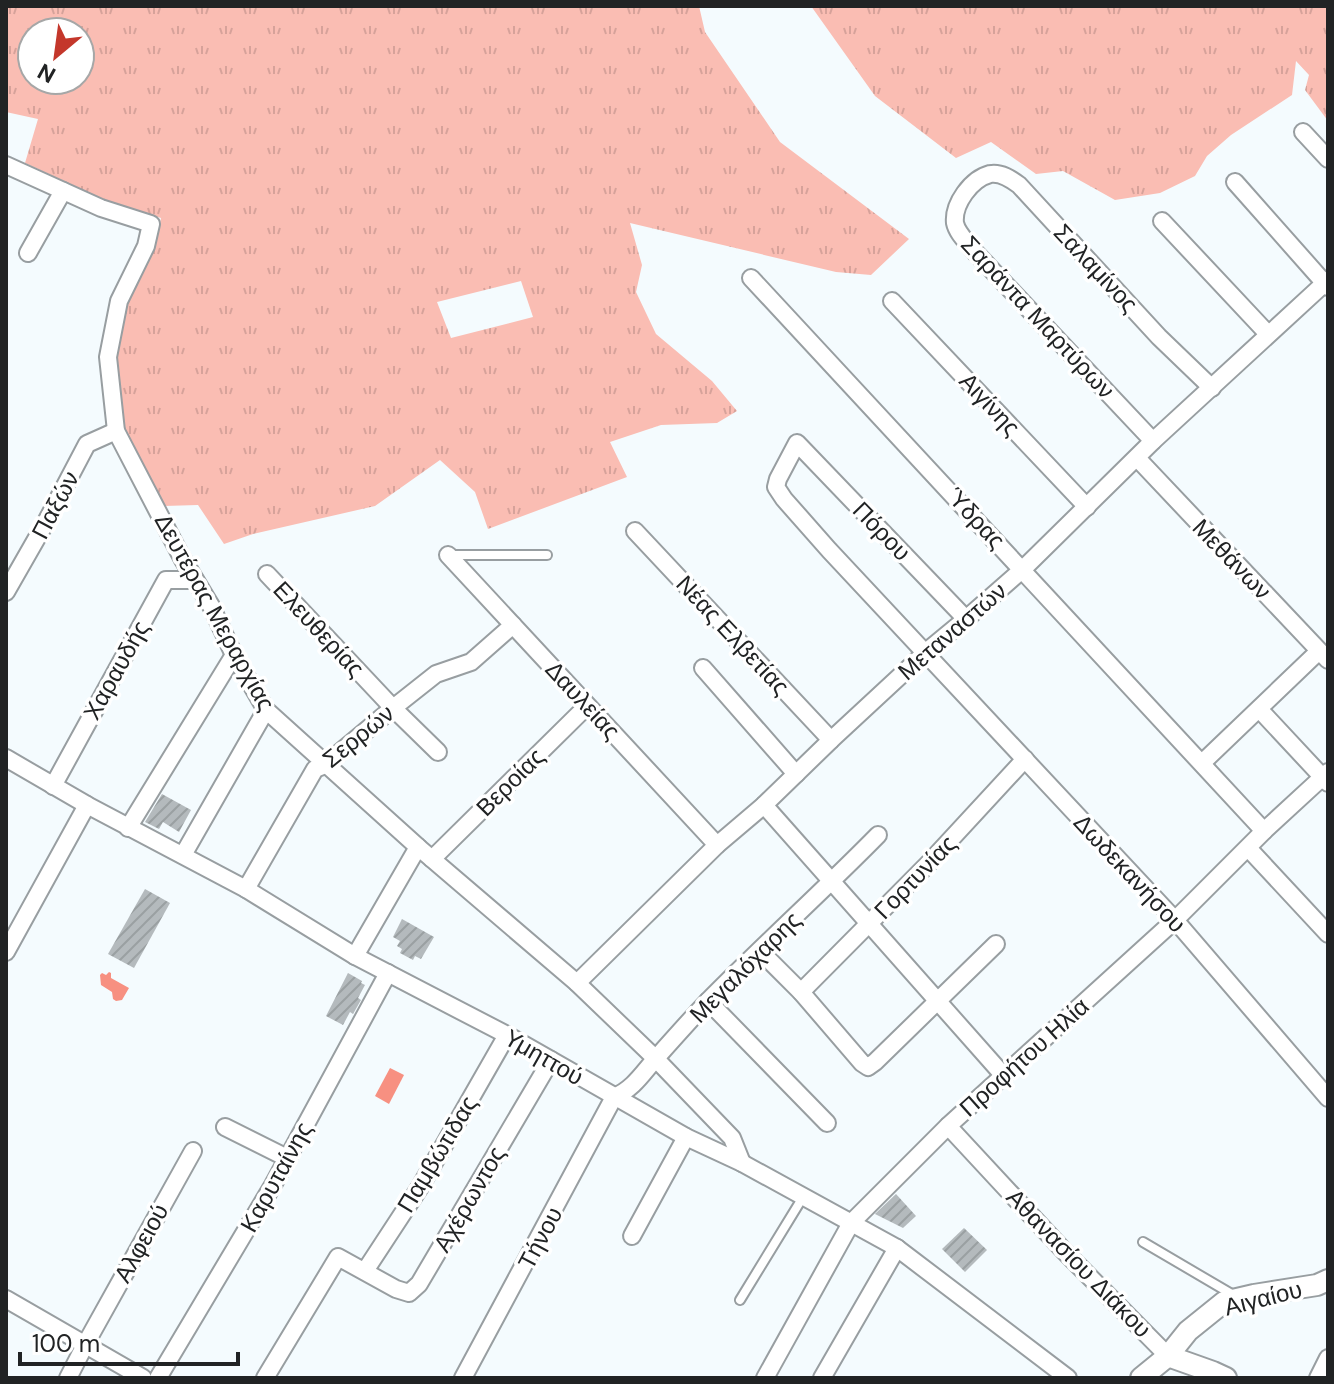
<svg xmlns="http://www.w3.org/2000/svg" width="1334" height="1384" font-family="'DM Sans',sans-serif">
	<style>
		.grass { fill: url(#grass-tufts); fill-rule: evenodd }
		.water { fill: #f79081 }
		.building { fill: url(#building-hatch) }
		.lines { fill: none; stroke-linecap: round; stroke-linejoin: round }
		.service-casing { stroke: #989ea1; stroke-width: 12 }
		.minor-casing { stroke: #989ea1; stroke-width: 20 }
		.tertiary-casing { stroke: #989ea1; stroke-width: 24 }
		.service { stroke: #fff; stroke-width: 8 }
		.minor { stroke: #fff; stroke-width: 16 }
		.tertiary { stroke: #fff; stroke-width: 20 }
		.labels { text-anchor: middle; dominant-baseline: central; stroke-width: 7; stroke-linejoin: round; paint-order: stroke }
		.street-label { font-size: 24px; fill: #212324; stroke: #fff }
	</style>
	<defs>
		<pattern id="grass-tufts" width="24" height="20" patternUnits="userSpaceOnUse" patternTransform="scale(2)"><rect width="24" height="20" fill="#fabdb3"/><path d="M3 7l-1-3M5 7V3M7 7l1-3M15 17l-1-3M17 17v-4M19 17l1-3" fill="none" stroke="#d6a29a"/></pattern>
		<pattern id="building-hatch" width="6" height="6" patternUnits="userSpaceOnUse" patternTransform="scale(2)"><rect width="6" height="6" fill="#b4babd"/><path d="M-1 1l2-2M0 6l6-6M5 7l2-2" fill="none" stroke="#9aa0a2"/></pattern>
	</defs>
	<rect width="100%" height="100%" fill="#f4fbfe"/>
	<!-- grass -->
	<g class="grass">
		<path d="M 6,6 L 699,6 L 705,32 L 780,142 L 909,239 L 871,275 L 836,272 L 630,223 L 642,265 L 636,292 L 656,334 L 712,381 L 737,411 L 717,423 L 661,425 L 610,442 L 627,477 L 488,529 L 475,492 L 440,460 L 375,506 L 253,534 L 224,544 L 198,505 L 164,506 L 122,423 L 117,358 L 127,306 L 156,241 L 161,218 L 107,201 L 25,163 L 38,119 L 6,112 ZM 32,32 L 80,32 L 80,80 L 32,80 ZM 521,281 L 533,317 L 451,338 L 437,302 Z"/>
		<path d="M 811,6 L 1328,6 L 1328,121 L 1305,90 L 1309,75 L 1296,61 L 1292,95 L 1231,135 L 1207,156 L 1195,176 L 1160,193 L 1115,200 L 1063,171 L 1036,174 L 991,142 L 956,158 L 875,96 Z"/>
	</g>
	<!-- water -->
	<g class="water">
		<path d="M 109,972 L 111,973 L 111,978 L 129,988 L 122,1000 L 116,1001 L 113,999 L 112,992 L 101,985 L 100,975 L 102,973 L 106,975 Z"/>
		<path d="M 390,1068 L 404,1075 L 389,1104 L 375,1096 Z"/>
	</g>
	<!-- building -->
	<g class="building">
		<path d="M 162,794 L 191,810 L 179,832 L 163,822 L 159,829 L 145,822 Z"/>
		<path d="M 145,889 L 170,903 L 134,968 L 108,954 Z"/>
		<path d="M 402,919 L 434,937 L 421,959 L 415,956 L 413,960 L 400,953 L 402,949 L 397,946 L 400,941 L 393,937 Z"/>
		<path d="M 348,973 L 362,981 L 361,983 L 365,985 L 358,998 L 361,1000 L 353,1014 L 350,1012 L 343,1025 L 326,1016 Z"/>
		<path d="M 896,1194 L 916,1216 L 903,1228 L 875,1214 Z"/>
		<path d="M 964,1228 L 987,1250 L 965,1272 L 942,1249 Z"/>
	</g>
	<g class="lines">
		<defs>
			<g id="service">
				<path d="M 451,555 L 547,555"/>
				<path d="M 1143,1242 L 1235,1296"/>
				<path d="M 740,1300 L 803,1197"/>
			</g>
			<g id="minor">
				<path d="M 1303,132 L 1328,159"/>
				<path d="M 6,165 L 101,208 L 151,224 L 146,246 L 119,301 L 108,357 L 116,431 L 182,558 L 211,606 L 234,655 L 266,710 L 418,847 L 577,983 L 655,1058 L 732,1138 L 742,1163"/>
				<path d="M 1235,182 L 1328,287"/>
				<path d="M 1162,221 L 1268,334"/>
				<path d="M 28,253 L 63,191"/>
				<path d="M 751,278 L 1264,831"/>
				<path d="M 892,301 L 1087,507"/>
				<path d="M 1153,441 L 973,250 C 967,242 957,233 955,223 C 953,204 971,179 990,174 C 1001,172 1011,179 1019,185 L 1159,337 L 1212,388"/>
				<path d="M 1137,458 L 1328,660"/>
				<path d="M 635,531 L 831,740"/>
				<path d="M 448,555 L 717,845"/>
				<path d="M 267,574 L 393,708 L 438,752"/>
				<path d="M 6,592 L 46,522 L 87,444 L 116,431"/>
				<path d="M 966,619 L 797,443 L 778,479 L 776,487 L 784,499 L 829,550 L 1175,920 L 1328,1098"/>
				<path d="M 703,668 L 796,774"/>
				<path d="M 1259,709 L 1328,783"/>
				<path d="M 6,758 L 87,805 L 246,889 L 355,956 L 507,1035 L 686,1137 L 742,1163 L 897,1248 L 1068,1378"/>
				<path d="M 1202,763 L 1319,651"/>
				<path d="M 53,786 L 166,580 L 195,580"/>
				<path d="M 764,805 L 1004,1076"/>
				<path d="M 128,828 L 234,655"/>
				<path d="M 1248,848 L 1328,934"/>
				<path d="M 183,855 L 266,710"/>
				<path d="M 432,859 L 587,706"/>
				<path d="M 246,889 L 315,769 L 325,765 L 393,708 L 436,674 L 471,662 L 513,625"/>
				<path d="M 760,951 L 801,992 L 862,1063 L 868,1067 L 875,1062 L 996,944"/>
				<path d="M 6,952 L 87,805"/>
				<path d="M 355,956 L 418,847"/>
				<path d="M 577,983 L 717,845 L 764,805 L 831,740 L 926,652 L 966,619 L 1023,569 L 1153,441 L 1328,280"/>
				<path d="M 801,992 L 928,864 L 1025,759"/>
				<path d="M 708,1001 L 827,1123"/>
				<path d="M 948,1126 L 1065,1252 L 1168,1356"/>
				<path d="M 225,1127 L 287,1158"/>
				<path d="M 632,1236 L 686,1137"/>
				<path d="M 365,1271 L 420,1187 L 507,1035"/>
				<path d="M 6,1299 L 143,1378"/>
				<path d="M 68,1378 L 85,1345 L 193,1151"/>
				<path d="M 158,1378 L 273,1185 L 388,973"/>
				<path d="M 265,1378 L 338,1257 L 396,1289 L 409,1293 L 419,1284 L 551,1060"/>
				<path d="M 463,1378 L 614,1097 C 634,1089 644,1071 658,1056 C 674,1038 690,1020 707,1002 C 763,945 822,892 878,835"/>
				<path d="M 765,1378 L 851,1223 L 948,1126 L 1175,920 L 1264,831 L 1328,772"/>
				<path d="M 822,1378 L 897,1248"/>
				<path d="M 1318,1378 L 1328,1358"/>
			</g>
			<g id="tertiary">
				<path d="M 1168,1356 L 1213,1372 L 1226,1378"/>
				<path d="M 1141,1378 L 1168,1356 L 1188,1331 L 1224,1302 L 1254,1295 L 1317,1285 L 1328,1280"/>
			</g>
		</defs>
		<!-- service casing -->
		<use href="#service" class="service-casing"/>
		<!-- minor casing -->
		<use href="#minor" class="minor-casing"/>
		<!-- tertiary casing -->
		<use href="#tertiary" class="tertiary-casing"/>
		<!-- service -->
		<use href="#service" class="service"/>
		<!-- minor -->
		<use href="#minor" class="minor"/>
		<!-- tertiary -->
		<use href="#tertiary" class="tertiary"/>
	</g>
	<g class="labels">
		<!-- street labels -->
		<g class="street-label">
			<text transform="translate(1096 268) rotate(47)">Σαλαμίνος</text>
			<text transform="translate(1038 317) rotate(47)">Σαράντα Μαρτύρων</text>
			<text transform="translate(990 404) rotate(47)">Αιγίνης</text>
			<text transform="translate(55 505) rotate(-62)">Παξών</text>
			<text transform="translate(976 518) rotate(47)">Ύδρας</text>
			<text transform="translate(882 531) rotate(46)">Πόρου</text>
			<text transform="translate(1232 559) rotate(46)">Μεθάνων</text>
			<text transform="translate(215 612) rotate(61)">Δευτέρας Μεραρχίας</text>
			<text transform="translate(319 629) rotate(47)">Ελευθερίας</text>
			<text transform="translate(952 631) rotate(-41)">Μεταναστών</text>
			<text transform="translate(733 635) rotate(47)">Νέας Ελβετίας</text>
			<text transform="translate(116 670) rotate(-61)">Χαραυδής</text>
			<text transform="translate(583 700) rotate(47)">Δαυλείας</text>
			<text transform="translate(358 736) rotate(-39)">Σερρών</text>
			<text transform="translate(510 782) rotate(-45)">Βεροίας</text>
			<text transform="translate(1130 873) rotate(47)">Δωδεκανήσου</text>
			<text transform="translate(915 877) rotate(-46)">Γορτυνίας</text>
			<text transform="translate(745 967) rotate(-45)">Μεγαλόχαρης</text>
			<text transform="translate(544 1057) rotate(30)">Υμηττού</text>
			<text transform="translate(1024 1057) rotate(-42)">Προφήτου Ηλία</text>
			<text transform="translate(437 1154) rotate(-59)">Παμβώτιδας</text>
			<text transform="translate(276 1177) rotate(-61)">Καρυταίνης</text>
			<text transform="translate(469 1199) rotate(-60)">Αχέρωντος</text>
			<text transform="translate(540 1238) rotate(-62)">Τήνου</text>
			<text transform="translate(141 1243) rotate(-61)">Αλφειού</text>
			<text transform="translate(1079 1263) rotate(46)">Αθανασίου Διάκου</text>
			<text transform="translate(1263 1298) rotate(-14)">Αιγαίου</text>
		</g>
	</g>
	<!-- border -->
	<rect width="1334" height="1384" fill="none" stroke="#212324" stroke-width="16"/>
	<!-- north arrow -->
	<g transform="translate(56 56) rotate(209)"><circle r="38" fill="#ffffff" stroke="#a6a7a7" stroke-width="2"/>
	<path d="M0-6L14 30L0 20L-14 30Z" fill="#c4372b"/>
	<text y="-12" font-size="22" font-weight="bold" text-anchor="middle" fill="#212324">N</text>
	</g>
	<!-- scale -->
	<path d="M20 1352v12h218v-12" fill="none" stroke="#212324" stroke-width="4"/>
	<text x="32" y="1352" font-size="24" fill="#212324" stroke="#ffffff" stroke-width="6" paint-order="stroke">100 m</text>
</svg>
